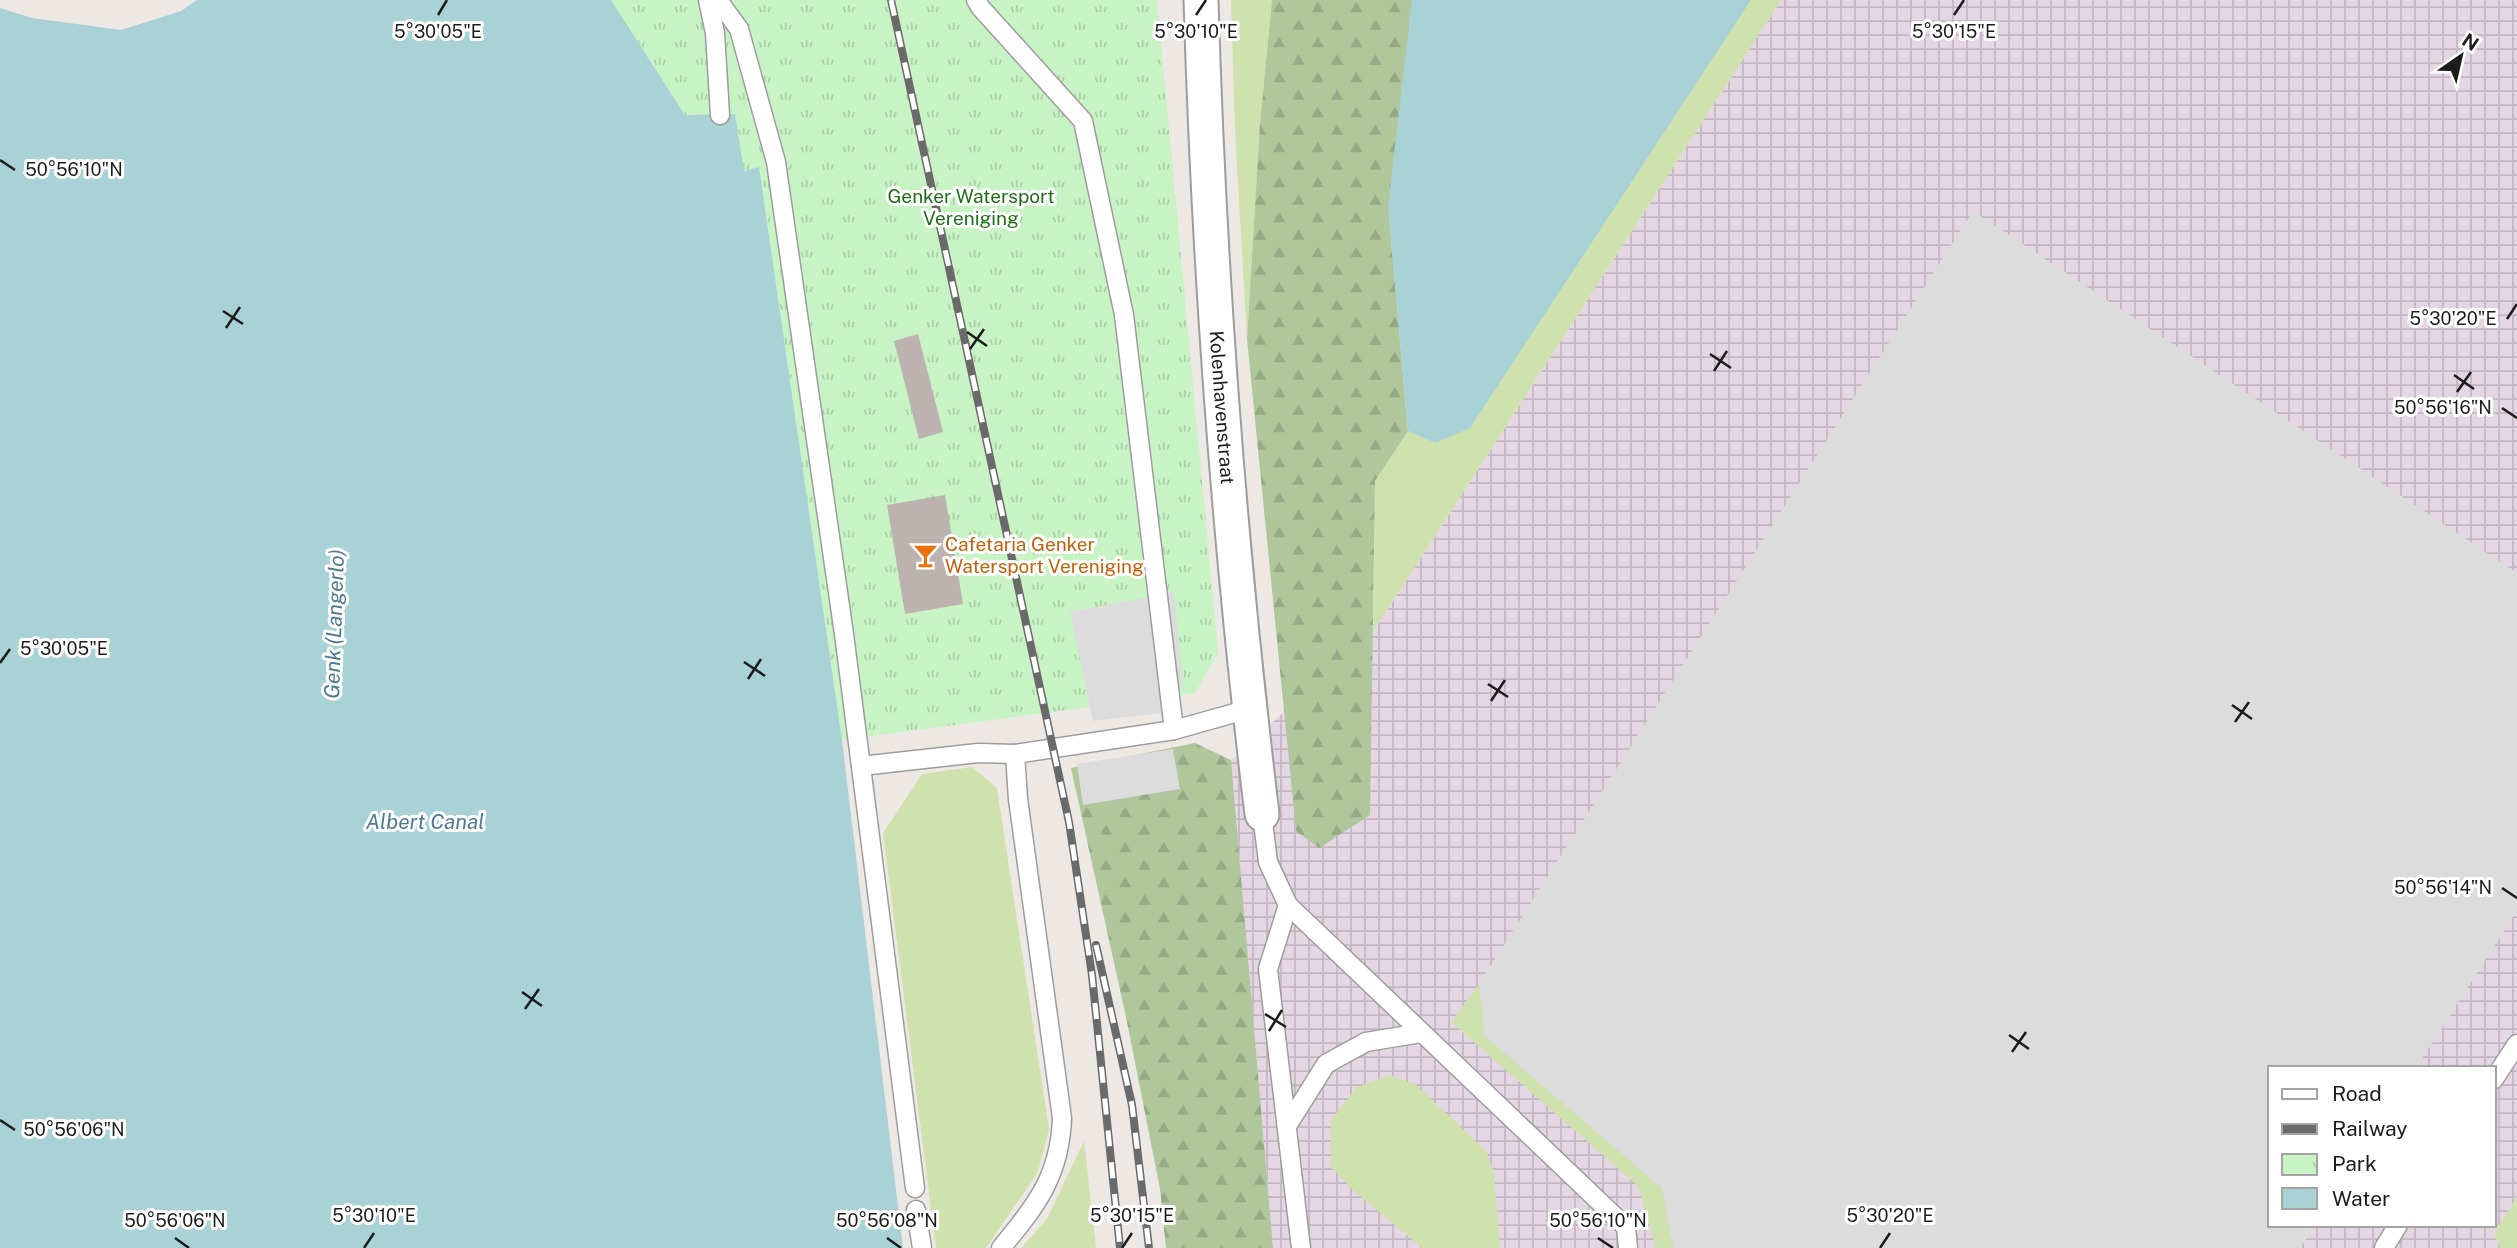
<svg xmlns="http://www.w3.org/2000/svg" width="2517" height="1248" font-family="'Public Sans',sans-serif">
	<style>
		.industrial { fill: url(#industrial-grid); fill-rule: evenodd }
		.grass { fill: #cfe2ae }
		.forest { fill: url(#forest-firs) }
		.park { fill: url(#park-tufts) }
		.parking { fill: #dcdcdc }
		.water { fill: #a8d2d6 }
		.building { fill: #bcb3b0 }
		.lines { fill: none; stroke-linecap: round; stroke-linejoin: round }
		.service-casing { stroke: #9d9d9d; stroke-width: 21 }
		.minor-casing { stroke: #9d9d9d; stroke-width: 37 }
		.service { stroke: #fff; stroke-width: 18 }
		.minor { stroke: #fff; stroke-width: 33 }
		.rail-casing { stroke: #6a6a6a; stroke-width: 8 }
		.rail { stroke: #fff; stroke-width: 5; stroke-dasharray: 16; stroke-linecap: butt }
		.ticks { fill: none; stroke: #1c1c1c; stroke-width: 2.5 }
		.labels { text-anchor: middle; dominant-baseline: central; stroke-width: 6; stroke-linejoin: round; paint-order: stroke }
		.park-label { font-size: 19px; fill: #1d6e17; stroke: #fff }
		.street-label { font-size: 19px; fill: #1c1c1c; stroke: #fff }
		.food-label { font-size: 19px; fill: #c56008; stroke: #fff; text-anchor: start }
		.water-label { font-size: 21px; font-style: italic; fill: #4d7a93; stroke: #fff }
		.ticks-label { font-size: 18px; text-anchor: middle; fill: #1c1c1c; stroke: #fff; stroke-width: 6; stroke-linejoin: round; paint-order: stroke }
	</style>
	<defs>
		<pattern id="industrial-grid" width="8" height="8" patternUnits="userSpaceOnUse" patternTransform="scale(1.75)"><rect width="8" height="8" fill="#e5d6e4"/><path d="M0 4h8M4 0v8" fill="none" stroke="#c4b7c3"/></pattern>
		<pattern id="forest-firs" width="22" height="20" patternUnits="userSpaceOnUse" patternTransform="scale(1.75)"><rect width="22" height="20" fill="#b0c79c"/><path d="M5 1l3.5 6h-7zM16 11l3.5 6h-7z" fill="#97aa86"/></pattern>
		<pattern id="park-tufts" width="24" height="20" patternUnits="userSpaceOnUse" patternTransform="scale(1.75)"><rect width="24" height="20" fill="#c8f3c4"/><path d="M3 7l-1-3M5 7V3M7 7l1-3M15 17l-1-3M17 17v-4M19 17l1-3" fill="none" stroke="#abd0a8"/></pattern>
	</defs>
	<rect width="100%" height="100%" fill="#ede8e3"/>
	<!-- industrial -->
	<path class="industrial" d="M 1781,0 L 2517,0 L 2517,1197 L 2494,1233 L 2500,1248 L 1273,1248 L 1231,760 L 1373,632 ZM 2270,1068 L 2494,1068 L 2494,1225 L 2270,1225 Z"/>
	<!-- grass -->
	<g class="grass">
		<path d="M 1231,0 L 1272,0 L 1260,123 L 1247,339 L 1235,131 Z"/>
		<path d="M 1751,0 L 1781,0 L 1373,632 L 1375,481 L 1408,431 L 1435,443 Z"/>
		<path d="M 972,767 L 997,788 L 1049,1129 L 1038,1172 L 986,1248 L 936,1248 L 883,833 L 922,774 Z"/>
		<path d="M 1479,984 L 1485,1036 L 1662,1188 L 1673,1248 L 1656,1248 L 1638,1186 L 1451,1022 Z"/>
		<path d="M 1390,1075 L 1416,1085 L 1486,1151 L 1494,1173 L 1500,1248 L 1422,1248 L 1353,1190 L 1331,1167 L 1331,1120 L 1357,1087 Z"/>
		<path d="M 1084,1141 L 1096,1248 L 1021,1248 L 1047,1219 Z"/>
		<path d="M 2517,1197 L 2517,1248 L 2500,1248 L 2494,1233 Z"/>
	</g>
	<!-- forest -->
	<g class="forest">
		<path d="M 1272,0 L 1413,0 L 1389,215 L 1408,431 L 1375,481 L 1370,815 L 1319,848 L 1296,831 L 1247,339 L 1260,123 Z"/>
		<path d="M 1195,743 L 1231,760 L 1273,1248 L 1166,1248 L 1160,1189 L 1126,1017 L 1071,768 Z"/>
	</g>
	<!-- park -->
	<path class="park" d="M 611,0 L 1157,0 L 1218,653 L 1195,693 L 842,740 L 759,167 L 744,171 L 735,114 L 685,115 Z"/>
	<!-- parking -->
	<g class="parking">
		<path d="M 1973,211 L 2517,573 L 2517,911 L 2416,1068 L 2270,1068 L 2270,1225 L 2315,1225 L 2300,1248 L 1673,1248 L 1662,1188 L 1485,1036 L 1479,984 Z"/>
		<path d="M 1174,592 L 1183,685 L 1162,713 L 1093,721 L 1070,612 Z"/>
		<path d="M 1173,749 L 1180,789 L 1083,805 L 1077,764 Z"/>
	</g>
	<!-- water -->
	<g class="water">
		<path d="M 197,0 L 611,0 L 685,115 L 735,114 L 744,171 L 759,167 L 842,740 L 903,1248 L 0,1248 L 0,8 L 32,18 L 121,30 L 181,11 Z"/>
		<path d="M 1412,0 L 1751,0 L 1470,428 L 1435,443 L 1408,431 L 1388,207 Z"/>
	</g>
	<!-- building -->
	<g class="building">
		<path d="M 918,334 L 943,432 L 919,439 L 894,341 Z"/>
		<path d="M 945,495 L 963,604 L 905,614 L 887,505 Z"/>
	</g>
	<g class="lines">
		<defs>
			<g id="service">
				<path d="M 708,0 L 715,33 L 720,115"/>
				<path d="M 718,0 L 739,29 L 776,162 L 844,634 L 915,1188"/>
				<path d="M 976,0 L 981,8 L 1083,121 L 1124,315 L 1174,730"/>
				<path d="M 861,766 L 978,753 L 1015,754 L 1174,730 L 1249,709"/>
				<path d="M 1262,814 L 1268,862 L 1288,905 L 1626,1227 L 1628,1248"/>
				<path d="M 1288,905 L 1268,969 L 1301,1248"/>
				<path d="M 2494,1079 L 2517,1044"/>
				<path d="M 1287,1126 L 1326,1064 L 1366,1042 L 1421,1033"/>
				<path d="M 916,1210 L 922,1248"/>
				<path d="M 1001,1248 C 1037,1205 1060,1175 1062,1118 L 1018,799 L 1015,754"/>
				<path d="M 2384,1248 L 2398,1225"/>
			</g>
			<g id="minor">
				<path id="s1" d="M 1201,0 C 1209,272 1229,543 1262,814"/>
			</g>
		</defs>
		<!-- service casing -->
		<use href="#service" class="service-casing"/>
		<!-- minor casing -->
		<use href="#minor" class="minor-casing"/>
		<!-- service -->
		<use href="#service" class="service"/>
		<!-- minor -->
		<use href="#minor" class="minor"/>
		<defs>
			<g id="rail">
				<path d="M 891,0 L 1069,822 L 1092,975 L 1120,1248"/>
				<path d="M 1096,945 L 1132,1105 L 1149,1248"/>
			</g>
		</defs>
		<!-- rail casing -->
		<use href="#rail" class="rail-casing"/>
		<!-- rail -->
		<use href="#rail" class="rail"/>
	</g>
	<!-- ticks -->
	<path class="ticks" d="M 438,15 L 447,0M 1196,15 L 1206,0M 1954,15 L 1964,0M 0,160 L 15,170M 223,311 L 243,324M 2507,319 L 2517,304M 226,328 L 240,307M 967,332 L 987,346M 970,349 L 984,329M 1710,354 L 1731,368M 1714,371 L 1727,351M 2454,375 L 2474,389M 2457,392 L 2471,372M 2502,408 L 2517,418M 744,662 L 765,676M 0,663 L 10,649M 748,679 L 761,659M 1488,684 L 1508,697M 1491,701 L 1505,680M 2232,705 L 2252,719M 2235,722 L 2249,702M 2502,888 L 2517,898M 522,992 L 542,1006M 525,1009 L 539,989M 1265,1014 L 1286,1027M 1269,1031 L 1282,1010M 2009,1035 L 2029,1049M 2012,1052 L 2026,1032M 0,1120 L 15,1130M 175,1238 L 189,1248M 887,1238 L 901,1248M 1598,1238 L 1613,1248M 364,1248 L 374,1233M 1122,1248 L 1132,1233M 1880,1248 L 1890,1233"/>
	<!-- icons -->
	<defs>
		<symbol id="bar-bare" viewBox="-9 -9 18 18"><path d="M-6-5H6L.8 .8V4.5H3.5V6h-7V4.5H-.8V.8Z" fill="#e8710a" stroke="#fff" stroke-width="2.5" paint-order="stroke"/></symbol>
	</defs>
	<g fill-rule="evenodd">
		<use href="#bar-bare" x="908" y="538" width="35" height="35"/>
	</g>
	<g class="labels">
		<!-- park labels -->
		<g class="park-label">
			<text x="971" y="196">Genker Watersport<tspan x="971" dy="22">Vereniging</tspan></text>
		</g>
		<!-- street labels -->
		<g class="street-label">
			<text stroke="none"><textPath href="#s1" startOffset="408">Kolenhavenstraat</textPath></text>
		</g>
		<!-- food labels -->
		<g class="food-label">
			<text x="945" y="544">Cafetaria Genker<tspan x="945" dy="22">Watersport Vereniging</tspan></text>
		</g>
		<!-- water labels -->
		<g class="water-label">
			<text transform="translate(334 624) rotate(-88)">Genk (Langerlo)</text>
			<text x="425" y="821">Albert Canal</text>
		</g>
	</g>
	<g class="ticks-label">
		<text x="438" y="38">5°30'05"E</text>
		<text x="1954" y="38">5°30'15"E</text>
		<text x="1196" y="38">5°30'10"E</text>
		<text x="74" y="176">50°56'10"N</text>
		<text x="2453" y="325">5°30'20"E</text>
		<text x="2443" y="414">50°56'16"N</text>
		<text x="64" y="655">5°30'05"E</text>
		<text x="2443" y="894">50°56'14"N</text>
		<text x="74" y="1136">50°56'06"N</text>
		<text x="374" y="1222">5°30'10"E</text>
		<text x="1132" y="1222">5°30'15"E</text>
		<text x="1890" y="1222">5°30'20"E</text>
		<text x="175" y="1227">50°56'06"N</text>
		<text x="887" y="1227">50°56'08"N</text>
		<text x="1598" y="1227">50°56'10"N</text>
	</g>
	<!-- legend -->
	<rect x="2268" y="1066" width="228" height="161" fill="#ffffff" stroke="#a4a4a4" stroke-width="2"/>
	<rect x="2282" y="1089" width="35" height="10" fill="#ffffff" stroke="#a4a4a4" stroke-width="2"/>
	<text x="2332" y="1101" font-size="21" fill="#1c1c1c">Road</text>
	<rect x="2282" y="1124" width="35" height="10" fill="#6a6a6a" stroke="#a4a4a4" stroke-width="2"/>
	<text x="2332" y="1136" font-size="21" fill="#1c1c1c">Railway</text>
	<rect x="2282" y="1154" width="35" height="21" fill="url(#park-tufts)" stroke="#a4a4a4" stroke-width="2"/>
	<text x="2332" y="1171" font-size="21" fill="#1c1c1c">Park</text>
	<rect x="2282" y="1188" width="35" height="21" fill="#a8d2d6" stroke="#a4a4a4" stroke-width="2"/>
	<text x="2332" y="1206" font-size="21" fill="#1c1c1c">Water</text>
	<!-- north arrow -->
	<g transform="translate(2461 56) rotate(34)" stroke="#ffffff" stroke-width="5" paint-order="stroke">
	<path d="M0-5L12 26L0 18L-12 26Z" fill="#1c1c1c"/>
	<text y="-10" font-size="19" font-weight="bold" text-anchor="middle" fill="#1c1c1c">N</text>
	</g>
</svg>
